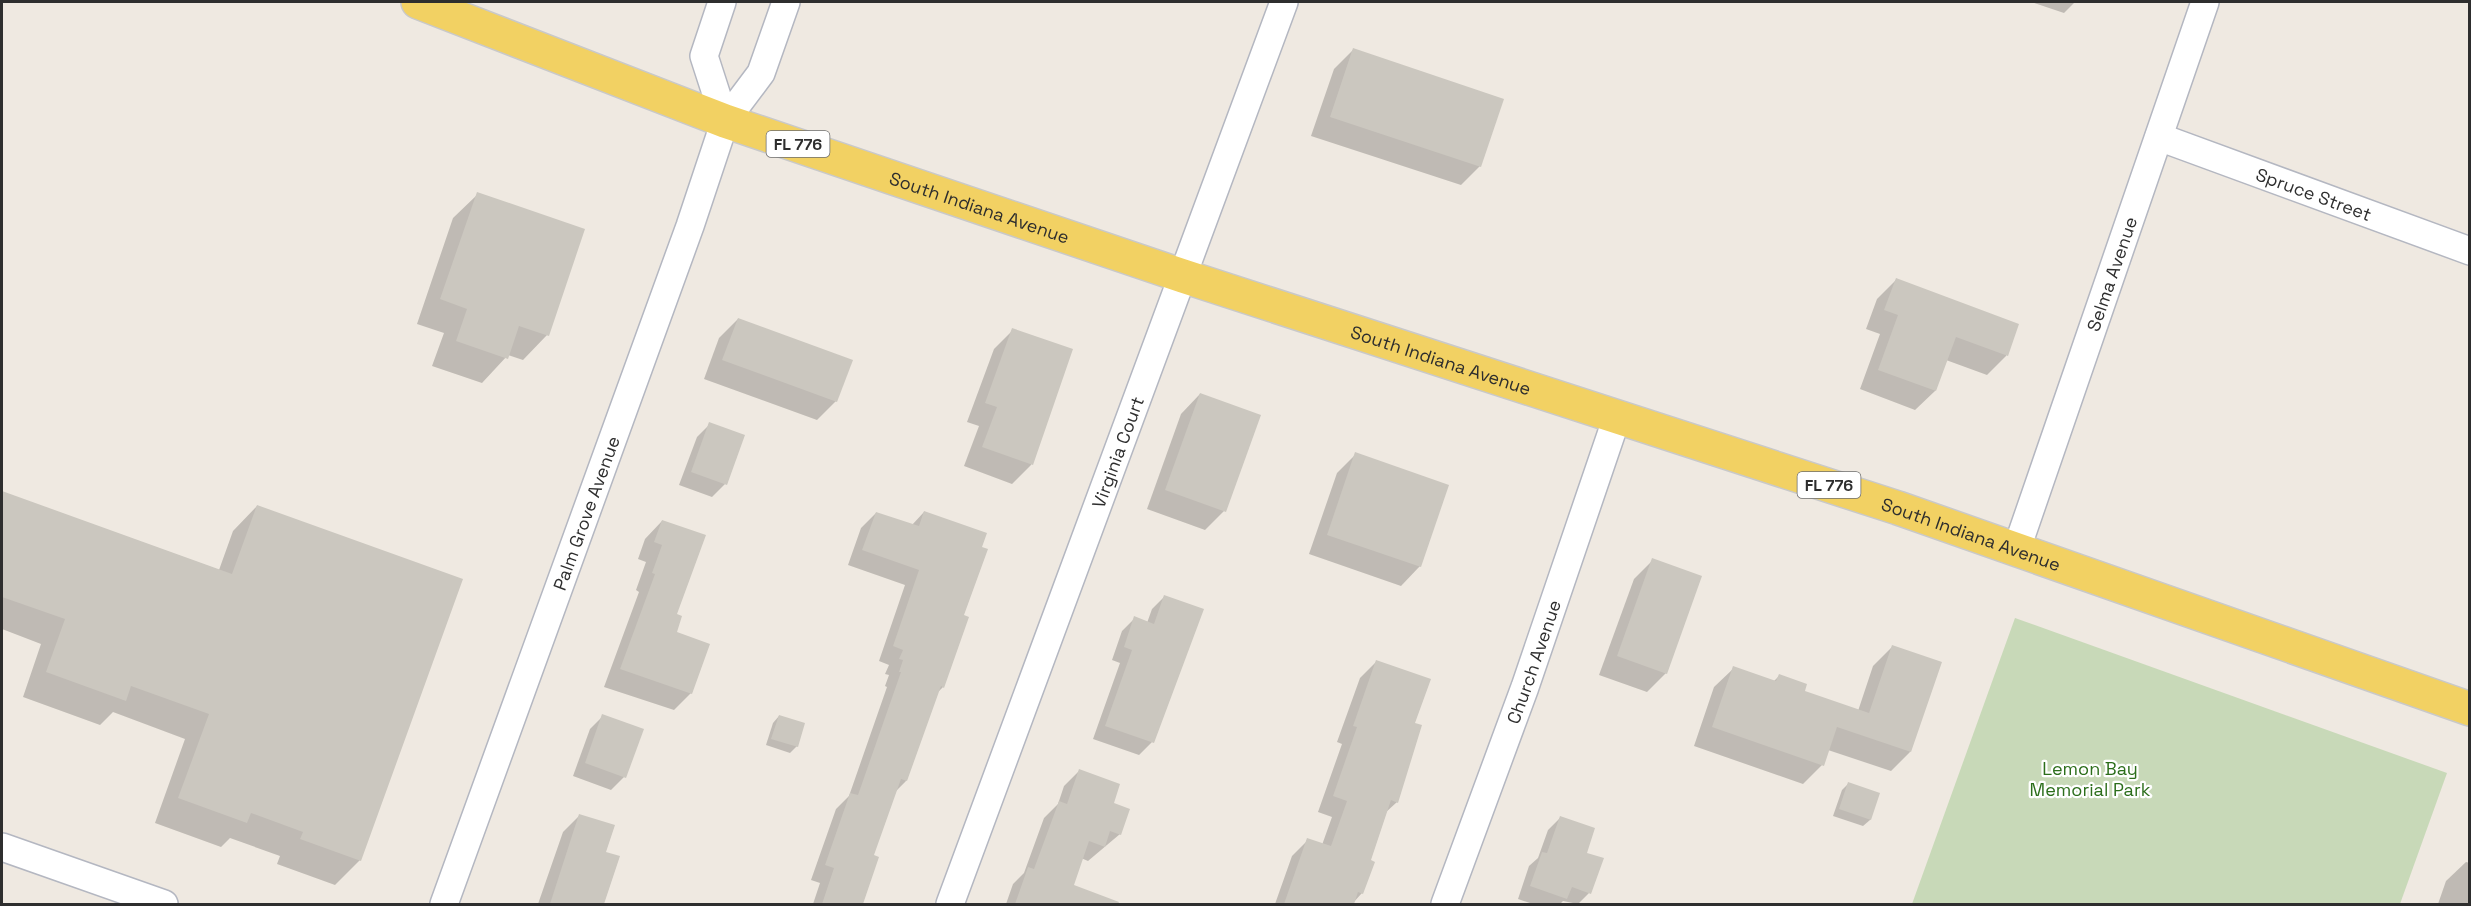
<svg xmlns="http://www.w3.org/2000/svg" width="2471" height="906" font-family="'Space Grotesk',sans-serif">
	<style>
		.cemetery { fill: #c8d9b8 }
		.shadow { fill: #0003 }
		.building { fill: #cbc7bf }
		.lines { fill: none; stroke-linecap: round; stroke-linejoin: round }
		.minor-casing { stroke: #b4b7c1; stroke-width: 30 }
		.primary-casing { stroke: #c9c9c9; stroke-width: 36 }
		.minor { stroke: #fff; stroke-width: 27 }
		.primary { stroke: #f2d163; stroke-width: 33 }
		.labels { text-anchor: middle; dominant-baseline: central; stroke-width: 4.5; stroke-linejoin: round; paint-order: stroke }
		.shield { fill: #fff; stroke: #6d6d6d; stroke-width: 1.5 }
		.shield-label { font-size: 16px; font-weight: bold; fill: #2e2e2e }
		.street-label { font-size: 18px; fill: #2e2e2e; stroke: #fff }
		.park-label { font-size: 18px; fill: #2c6e1b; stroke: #fff }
	</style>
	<rect width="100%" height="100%" fill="#efe9e1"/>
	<!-- cemetery -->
	<path class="cemetery" d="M 2015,618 L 2447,773 L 2400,904 L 1912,904 Z"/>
	<!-- shadow -->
	<g class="shadow">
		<path d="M 2031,2 L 2075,2 L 2064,13 Z"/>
		<path d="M 1353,50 L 1480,166 L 1461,185 L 1311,136 L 1334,69 Z"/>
		<path d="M 478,194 L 547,335 L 523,360 L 508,355 L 482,383 L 432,366 L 444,333 L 417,324 L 453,218 Z"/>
		<path d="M 1896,280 L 2017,325 L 2006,356 L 1987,375 L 1946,360 L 1935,391 L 1915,410 L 1860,389 L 1880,334 L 1866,329 L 1877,299 Z"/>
		<path d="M 738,319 L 836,401 L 817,420 L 704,379 L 719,338 Z"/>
		<path d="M 1013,330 L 1071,350 L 1031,465 L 1012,484 L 964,466 L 979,426 L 967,422 L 994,349 Z"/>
		<path d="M 1200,394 L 1224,511 L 1205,530 L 1147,509 L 1181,414 Z"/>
		<path d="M 710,424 L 725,484 L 712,497 L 679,485 L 697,437 Z"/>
		<path d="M 1356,454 L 1420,566 L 1401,586 L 1309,554 L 1337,473 Z"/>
		<path d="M 2,492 L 219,570 L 233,531 L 257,506 L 360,860 L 335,885 L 277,864 L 280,856 L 230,838 L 221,847 L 155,823 L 185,739 L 113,712 L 100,725 L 23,697 L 41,644 L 2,629 Z"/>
		<path d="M 924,512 L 962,616 L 943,687 L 937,693 L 906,781 L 895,792 L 872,856 L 878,858 L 862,904 L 813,904 L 820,883 L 811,880 L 836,809 L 849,796 L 887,687 L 885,686 L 889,675 L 885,674 L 889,665 L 879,661 L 905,585 L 848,565 L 861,528 L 876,513 L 912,525 Z"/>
		<path d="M 662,521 L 675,633 L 691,693 L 674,710 L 604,687 L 639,592 L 636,590 L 646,562 L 638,559 L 645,539 Z"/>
		<path d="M 1653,560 L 1666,673 L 1647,692 L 1599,675 L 1634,579 Z"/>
		<path d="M 1165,596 L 1152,742 L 1139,755 L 1093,739 L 1120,663 L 1112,660 L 1122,631 L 1135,618 L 1147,623 L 1152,609 Z"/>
		<path d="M 1893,646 L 1910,752 L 1891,771 L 1828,750 L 1822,765 L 1803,784 L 1694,746 L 1714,687 L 1734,668 L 1773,682 L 1779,676 L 1803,692 L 1858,711 L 1873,666 Z"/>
		<path d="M 1377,661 L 1413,724 L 1397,802 L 1385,813 L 1369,861 L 1362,893 L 1352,904 L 1275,904 L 1292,856 L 1308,840 L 1322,845 L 1332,817 L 1318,812 L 1342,744 L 1337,742 L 1360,678 Z"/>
		<path d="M 603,716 L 624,777 L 611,790 L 573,776 L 590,729 Z"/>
		<path d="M 779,716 L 797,746 L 790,753 L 766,745 L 773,723 Z"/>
		<path d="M 1079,771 L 1112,804 L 1120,834 L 1088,861 L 1081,858 L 1072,886 L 1095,894 L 1091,904 L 1006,904 L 1013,884 L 1024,873 L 1044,818 L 1058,804 L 1064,786 Z"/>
		<path d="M 1849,783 L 1878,794 L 1870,820 L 1863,826 L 1833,816 L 1842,790 Z"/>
		<path d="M 580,815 L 604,853 L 618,857 L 603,904 L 538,904 L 563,832 Z"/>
		<path d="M 1561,817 L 1585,854 L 1589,893 L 1578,904 L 1563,901 L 1560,904 L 1533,904 L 1518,899 L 1529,866 L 1538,858 L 1548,830 Z"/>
		<path d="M 2466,862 L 2470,863 L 2470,904 L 2438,904 L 2446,881 Z"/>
	</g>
	<!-- building -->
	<g class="building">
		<path d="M 1353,48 L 1504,99 L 1481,167 L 1330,117 Z"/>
		<path d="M 477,192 L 585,229 L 549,336 L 519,326 L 508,359 L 456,341 L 467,309 L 440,299 Z"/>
		<path d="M 1896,278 L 2019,324 L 2008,356 L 1956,337 L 1936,391 L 1878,370 L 1898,315 L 1884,310 Z"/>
		<path d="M 738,318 L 853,360 L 837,402 L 722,360 Z"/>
		<path d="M 1012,328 L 1073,349 L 1033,465 L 982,447 L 997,407 L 985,403 Z"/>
		<path d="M 1200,393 L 1261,415 L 1226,512 L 1165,490 Z"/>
		<path d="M 709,422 L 745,435 L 727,485 L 691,472 Z"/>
		<path d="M 1355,452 L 1449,485 L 1421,567 L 1327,535 Z"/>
		<path d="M 2,491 L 232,574 L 257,505 L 463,579 L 361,861 L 300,839 L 303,832 L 251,813 L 247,823 L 178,798 L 209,714 L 131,686 L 126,701 L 46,672 L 65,619 L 2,597 Z"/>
		<path d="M 924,511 L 987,533 L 982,547 L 988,549 L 964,615 L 969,617 L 944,688 L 941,686 L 907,781 L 901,779 L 874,855 L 879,857 L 863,904 L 822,904 L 834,868 L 825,865 L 850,793 L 858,795 L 901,672 L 899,672 L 903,660 L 899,659 L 903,650 L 893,646 L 919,570 L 862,550 L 876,512 L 919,526 Z"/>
		<path d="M 662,520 L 706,535 L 677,614 L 682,616 L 677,632 L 710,644 L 692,694 L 620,669 L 655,574 L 652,573 L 662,545 L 654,542 Z"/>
		<path d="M 1652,558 L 1702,576 L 1667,674 L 1617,656 Z"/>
		<path d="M 1164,595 L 1204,609 L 1154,743 L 1105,726 L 1132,650 L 1124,647 L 1134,616 L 1154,624 Z"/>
		<path d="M 1892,645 L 1942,662 L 1911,752 L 1837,727 L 1824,766 L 1712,727 L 1733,666 L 1776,681 L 1779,674 L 1807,684 L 1805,691 L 1869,713 Z"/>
		<path d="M 1376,660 L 1431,679 L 1415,723 L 1422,725 L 1398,803 L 1391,800 L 1371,860 L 1375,862 L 1363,894 L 1358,892 L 1354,904 L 1284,904 L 1307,838 L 1331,846 L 1347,801 L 1333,796 L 1357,727 L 1353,726 Z"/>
		<path d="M 602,714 L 644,729 L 626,778 L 585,763 Z"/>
		<path d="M 779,715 L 805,723 L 798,747 L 771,739 Z"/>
		<path d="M 1079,769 L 1120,784 L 1114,803 L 1130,809 L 1121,835 L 1110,831 L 1105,847 L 1089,841 L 1074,885 L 1119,902 L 1118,904 L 1015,904 L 1028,867 L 1034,869 L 1059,801 L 1067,804 Z"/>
		<path d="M 1848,782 L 1880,793 L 1871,820 L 1839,809 Z"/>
		<path d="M 579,814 L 615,825 L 606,852 L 620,856 L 604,904 L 550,904 Z"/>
		<path d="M 1560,816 L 1595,828 L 1587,853 L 1604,858 L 1591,894 L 1572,887 L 1567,899 L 1530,886 L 1542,852 L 1547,853 Z"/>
	</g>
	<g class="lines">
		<defs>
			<g id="minor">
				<path d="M 722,2 L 704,56 L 725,121"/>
				<path id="s1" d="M 2159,137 L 2470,251"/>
				<path id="s2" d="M 2017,548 L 2205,2"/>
				<path d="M 2,847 L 164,904"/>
				<path id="s3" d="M 444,904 L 690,226 L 725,121 L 761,73 L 786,2"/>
				<path id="s4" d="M 950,904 L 1284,2"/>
				<path id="s5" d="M 1445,904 L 1525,687 L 1617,417"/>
			</g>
			<g id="primary">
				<path id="s6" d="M 418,2 L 725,121 L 1183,276 L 1898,508 L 2470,709"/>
			</g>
		</defs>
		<!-- minor casing -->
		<use href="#minor" class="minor-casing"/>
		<!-- primary casing -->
		<use href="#primary" class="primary-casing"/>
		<!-- minor -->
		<use href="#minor" class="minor"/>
		<!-- primary -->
		<use href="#primary" class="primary"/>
	</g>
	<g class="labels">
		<!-- shield labels -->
		<g class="shield">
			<rect x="766.5" y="131" width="63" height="26" rx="4.5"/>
			<rect x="1797.5" y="472" width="63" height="26" rx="4.5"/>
		</g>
		<g class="shield-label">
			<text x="798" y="144">FL 776</text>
			<text x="1829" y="485">FL 776</text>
		</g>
		<!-- street labels -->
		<g class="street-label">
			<text stroke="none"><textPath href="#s1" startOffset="165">Spruce Street</textPath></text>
			<text stroke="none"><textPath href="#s6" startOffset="598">South Indiana Avenue</textPath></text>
			<text stroke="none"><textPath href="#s2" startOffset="290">Selma Avenue</textPath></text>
			<text stroke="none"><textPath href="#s6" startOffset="1084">South Indiana Avenue</textPath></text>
			<text stroke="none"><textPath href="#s4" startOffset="482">Virginia Court</textPath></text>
			<text stroke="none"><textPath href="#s3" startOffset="416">Palm Grove Avenue</textPath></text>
			<text stroke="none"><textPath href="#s6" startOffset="1642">South Indiana Avenue</textPath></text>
			<text stroke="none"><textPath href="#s5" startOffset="258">Church Avenue</textPath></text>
		</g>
		<!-- park labels -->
		<g class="park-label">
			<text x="2090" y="768">Lemon Bay<tspan x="2090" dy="21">Memorial Park</tspan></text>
		</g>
	</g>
	<!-- border -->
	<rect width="2471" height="906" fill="none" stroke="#2e2e2e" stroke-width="6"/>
</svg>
